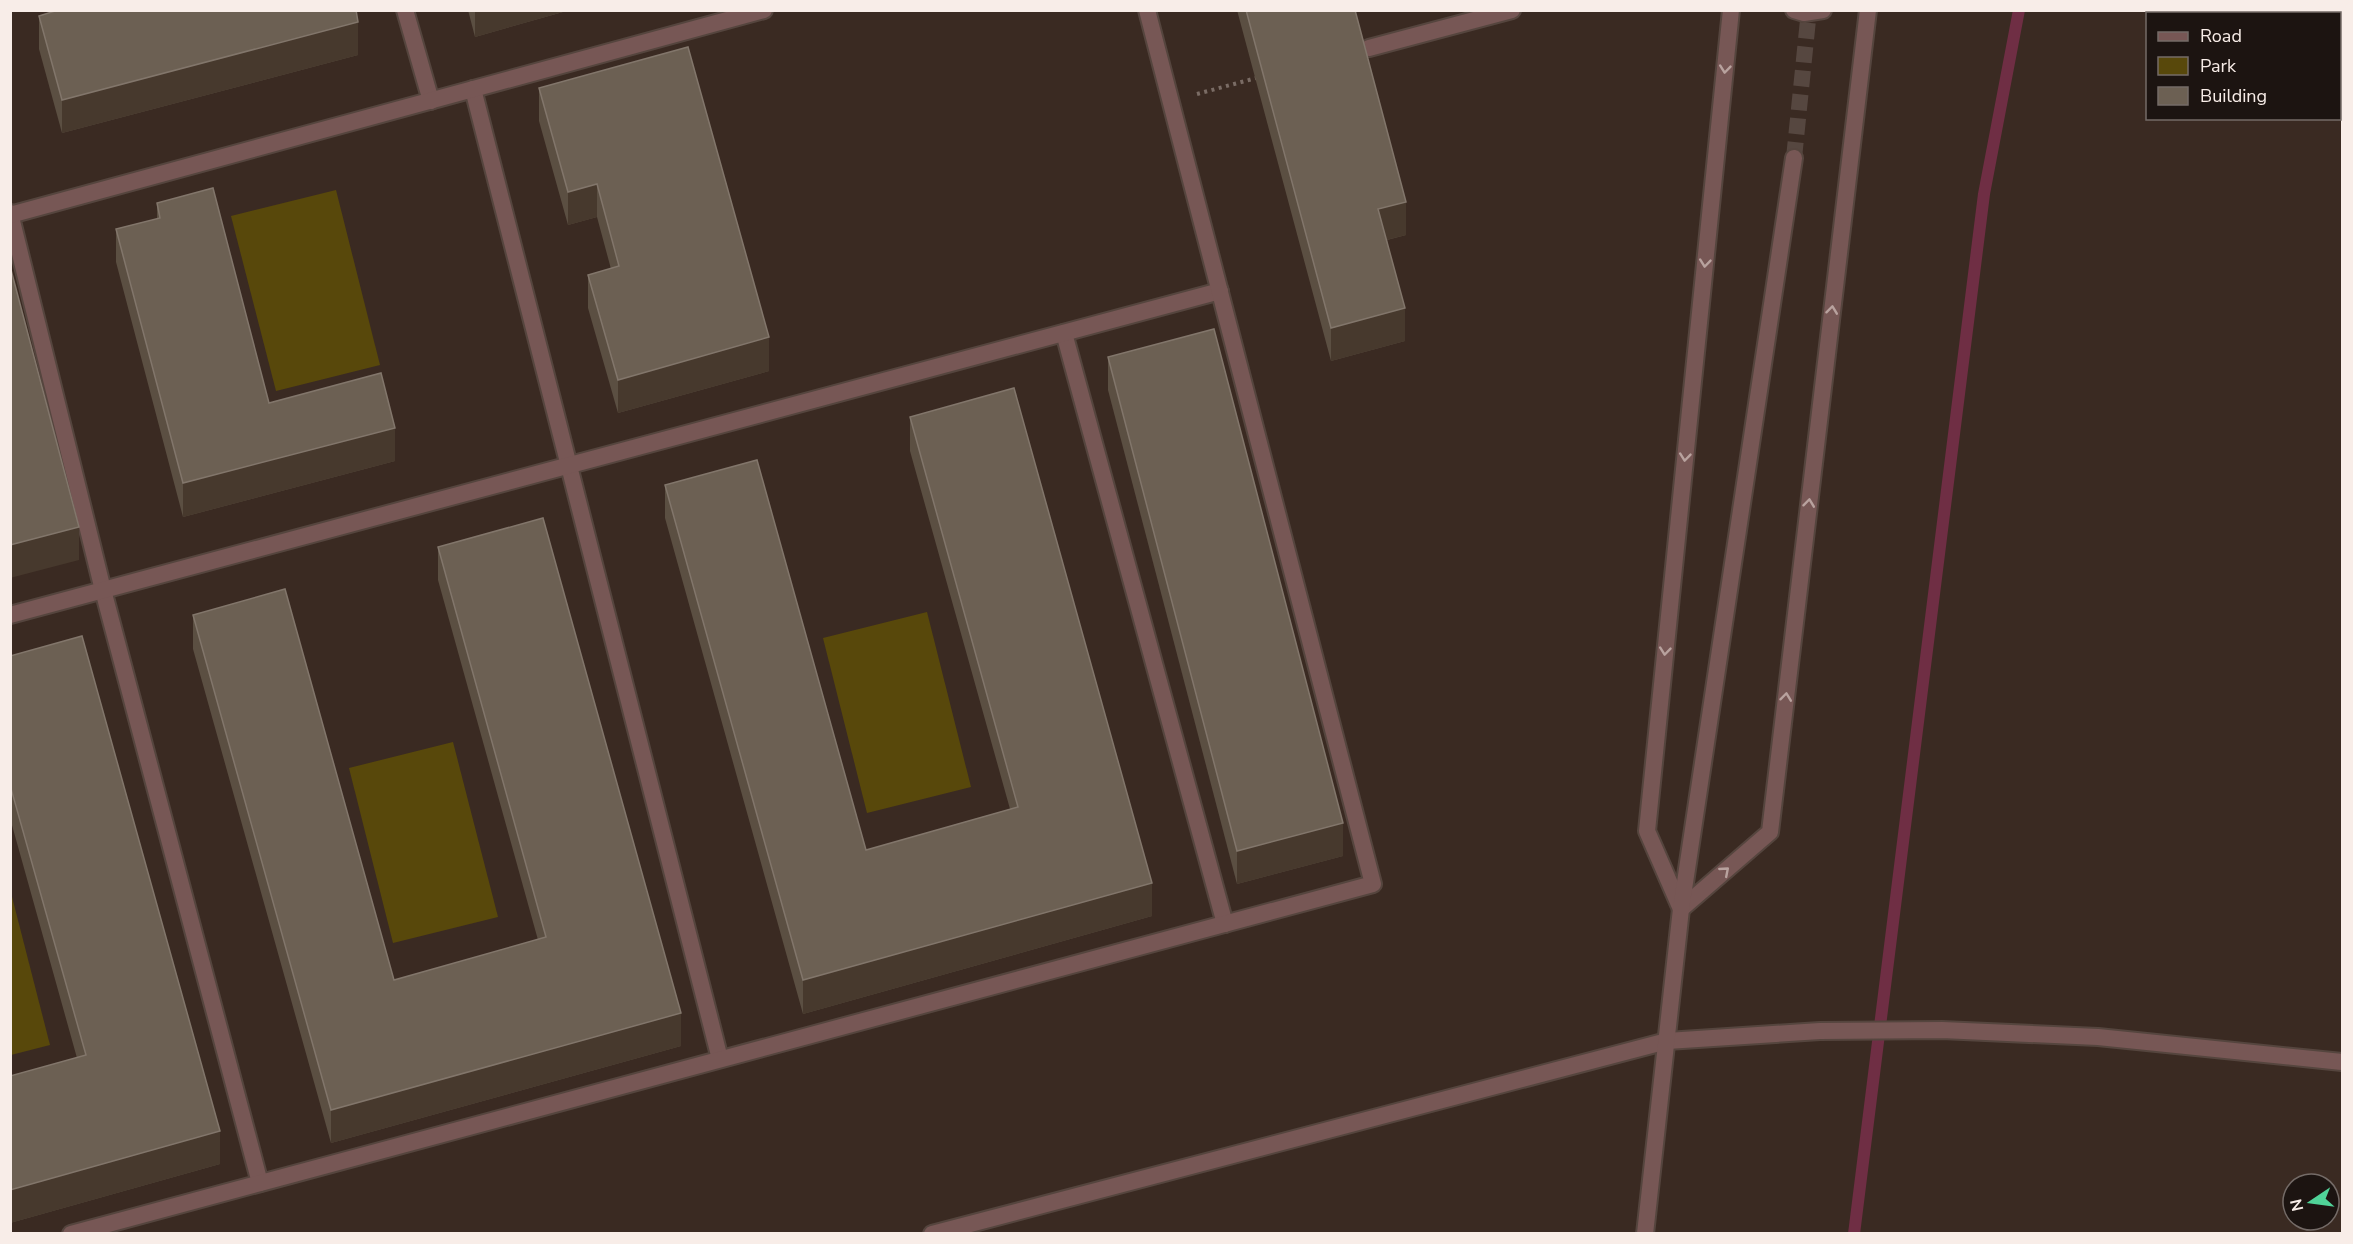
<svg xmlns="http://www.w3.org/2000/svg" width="2353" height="1244" font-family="'Nunito Sans',sans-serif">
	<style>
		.green { fill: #58480b }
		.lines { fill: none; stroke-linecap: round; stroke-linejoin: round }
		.stream { stroke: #6f2e44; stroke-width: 12 }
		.tertiary-tunnel { stroke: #564740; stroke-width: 16; stroke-dasharray: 16 8; stroke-linecap: butt }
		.service-casing { stroke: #55453e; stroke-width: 20 }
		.minor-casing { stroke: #55453e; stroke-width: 20 }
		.tertiary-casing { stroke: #55453e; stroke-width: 20 }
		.path { stroke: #7a6c65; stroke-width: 4; stroke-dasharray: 3 4.5; stroke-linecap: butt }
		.service { stroke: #775755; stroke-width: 16 }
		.minor { stroke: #775755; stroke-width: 16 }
		.tertiary { stroke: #775755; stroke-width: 16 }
		.wall { fill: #5b4f42 }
		.shaded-wall { fill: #47392d }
		.building { fill: #6c6053; stroke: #82766b; stroke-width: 1.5 }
		.oneway { stroke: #b8a29e }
	</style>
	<rect width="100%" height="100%" fill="#3a2a22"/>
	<!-- green -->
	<g class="green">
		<path d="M 336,190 L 380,365 L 276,391 L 231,216 Z"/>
		<path d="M 927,612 L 971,787 L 867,813 L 823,638 Z"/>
		<path d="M 453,742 L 498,917 L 393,943 L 349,768 Z"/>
		<path d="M 10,889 L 50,1045 L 11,1055 L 10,1055 Z"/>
	</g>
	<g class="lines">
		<!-- stream -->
		<path class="stream" d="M 1854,1234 L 1984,194 L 2019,10"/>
		<!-- tertiary-tunnel -->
		<path class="tertiary-tunnel" d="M 1794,158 L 1809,10"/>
		<defs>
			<g id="service">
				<path d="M 405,10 L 431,101"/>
				<path d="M 1369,48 L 1512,10"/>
				<path d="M 473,89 L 720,1059"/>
				<path d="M 10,213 L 103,590 L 260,1183"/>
				<path d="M 10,215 L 764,10"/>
				<path d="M 1064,333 L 1225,924"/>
				<path d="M 10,615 L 1220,291"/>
				<path d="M 71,1234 L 1373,884 L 1147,10"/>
			</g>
			<path id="minor" d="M 932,1234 L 1667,1041 L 1820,1031 L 1942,1030 L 2098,1037 L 2342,1062"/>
			<g id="tertiary">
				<path d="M 1731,10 L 1647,831 L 1681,909 L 1770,832 L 1868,10"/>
				<path d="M 1794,10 L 1804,13 L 1823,10"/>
				<path d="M 1645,1234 L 1681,909 L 1794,158"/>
			</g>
		</defs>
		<!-- service casing -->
		<use href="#service" class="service-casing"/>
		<!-- minor casing -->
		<use href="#minor" class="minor-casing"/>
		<!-- tertiary casing -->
		<use href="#tertiary" class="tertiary-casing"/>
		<!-- path -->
		<path class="path" d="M 1197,94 L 1260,77"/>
		<!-- service -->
		<use href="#service" class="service"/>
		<!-- minor -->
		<use href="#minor" class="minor"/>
		<!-- tertiary -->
		<use href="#tertiary" class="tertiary"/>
	</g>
	<!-- wall -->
	<g class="wall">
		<path d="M 468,10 L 570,10 L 475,37 Z"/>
		<path d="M 1237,10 L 1355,10 L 1406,235 L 1387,240 L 1405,341 L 1331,361 Z"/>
		<path d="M 39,16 L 358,55 L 62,133 L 39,49 Z"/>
		<path d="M 539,88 L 769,371 L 618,413 L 588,308 L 588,275 L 611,269 L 597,217 L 568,225 L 539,121 Z"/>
		<path d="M 157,203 L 269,403 L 395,461 L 183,517 L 116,262 L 116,229 L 157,219 Z"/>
		<path d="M 1108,357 L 1343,856 L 1237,884 L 1108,390 Z"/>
		<path d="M 910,417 L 1152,916 L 803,1014 L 665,518 L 665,485 L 866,850 L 1010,809 L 910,451 Z"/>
		<path d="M 438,547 L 681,1046 L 331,1143 L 193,649 L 193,615 L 394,980 L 538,940 L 438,580 Z"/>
		<path d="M 10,656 L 220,1164 L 10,1223 L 10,1076 L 77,1058 L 10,818 Z"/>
	</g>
	<!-- shaded-wall -->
	<g class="shaded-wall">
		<path d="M 475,10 L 570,10 L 475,37 Z"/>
		<path d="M 358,22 L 358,55 L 62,133 L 62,100 Z"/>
		<path d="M 597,184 L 597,217 L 568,225 L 568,192 Z"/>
		<path d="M 1406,202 L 1406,235 L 1378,242 L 1378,209 Z"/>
		<path d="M 1405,308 L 1405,341 L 1331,361 L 1331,328 Z"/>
		<path d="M 769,337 L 769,371 L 618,413 L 618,380 Z"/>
		<path d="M 395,428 L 395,461 L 183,517 L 183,483 Z"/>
		<path d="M 79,527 L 79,560 L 10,578 L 10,545 Z"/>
		<path d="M 1343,823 L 1343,856 L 1237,884 L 1237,851 Z"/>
		<path d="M 1152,883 L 1152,916 L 803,1014 L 803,980 Z"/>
		<path d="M 681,1013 L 681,1046 L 331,1143 L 331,1110 Z"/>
		<path d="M 220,1131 L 220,1164 L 10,1223 L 10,1190 Z"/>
	</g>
	<!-- building -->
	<g class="building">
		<path d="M 58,10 L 356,10 L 358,22 L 62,100 L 39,16 Z"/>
		<path d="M 1246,10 L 1355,10 L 1406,202 L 1378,209 L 1405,308 L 1331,328 Z"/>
		<path d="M 688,47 L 769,337 L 618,380 L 588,275 L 619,266 L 597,184 L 568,192 L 539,88 Z"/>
		<path d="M 213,188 L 269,403 L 381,373 L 395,428 L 183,483 L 116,229 L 160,218 L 157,203 Z"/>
		<path d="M 10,266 L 79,527 L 10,545 Z"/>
		<path d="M 1214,329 L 1343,823 L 1237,851 L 1108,357 Z"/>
		<path d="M 1014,388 L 1152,883 L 803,980 L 665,485 L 757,460 L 866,850 L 1018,807 L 910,417 Z"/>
		<path d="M 543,518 L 681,1013 L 331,1110 L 193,615 L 285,589 L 394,980 L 546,937 L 438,547 Z"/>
		<path d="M 82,636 L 220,1131 L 10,1190 L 10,1076 L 86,1055 L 10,785 L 10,656 Z"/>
	</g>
	<!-- one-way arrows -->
	<defs><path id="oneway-chevron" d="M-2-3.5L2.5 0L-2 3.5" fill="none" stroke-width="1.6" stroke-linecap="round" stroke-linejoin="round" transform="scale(1.5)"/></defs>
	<g class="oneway">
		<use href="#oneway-chevron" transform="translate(1725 69) rotate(96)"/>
		<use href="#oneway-chevron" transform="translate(1705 263) rotate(96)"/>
		<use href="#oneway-chevron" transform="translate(1832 310) rotate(-83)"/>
		<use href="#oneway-chevron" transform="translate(1685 457) rotate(96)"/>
		<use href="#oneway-chevron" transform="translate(1809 503) rotate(-83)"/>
		<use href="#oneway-chevron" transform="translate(1665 651) rotate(96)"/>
		<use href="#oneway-chevron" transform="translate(1786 697) rotate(-83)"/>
		<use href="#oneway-chevron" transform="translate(1725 871) rotate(-41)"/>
	</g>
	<!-- border -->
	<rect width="2353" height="1244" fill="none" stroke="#f8ede8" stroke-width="24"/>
	<!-- legend -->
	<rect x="2146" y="12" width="195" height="108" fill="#1c1411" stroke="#746b67" stroke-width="1.5"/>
	<rect x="2158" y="32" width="30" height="9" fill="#775755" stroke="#746b67" stroke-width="1.5"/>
	<text x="2200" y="42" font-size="18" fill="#f8ede8">Road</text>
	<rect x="2158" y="57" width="30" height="18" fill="#58480b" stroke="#746b67" stroke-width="1.5"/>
	<text x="2200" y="72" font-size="18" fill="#f8ede8">Park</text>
	<rect x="2158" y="87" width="30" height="18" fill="#6c6053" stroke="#746b67" stroke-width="1.5"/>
	<text x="2200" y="102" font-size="18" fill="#f8ede8">Building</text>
	<!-- north arrow -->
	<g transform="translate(2311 1202) rotate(257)"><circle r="28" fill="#1c1411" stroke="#746b67" stroke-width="1.5"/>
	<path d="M0-4.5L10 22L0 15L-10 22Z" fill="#50d398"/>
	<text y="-9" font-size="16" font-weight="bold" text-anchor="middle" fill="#f8ede8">N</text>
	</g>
</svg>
